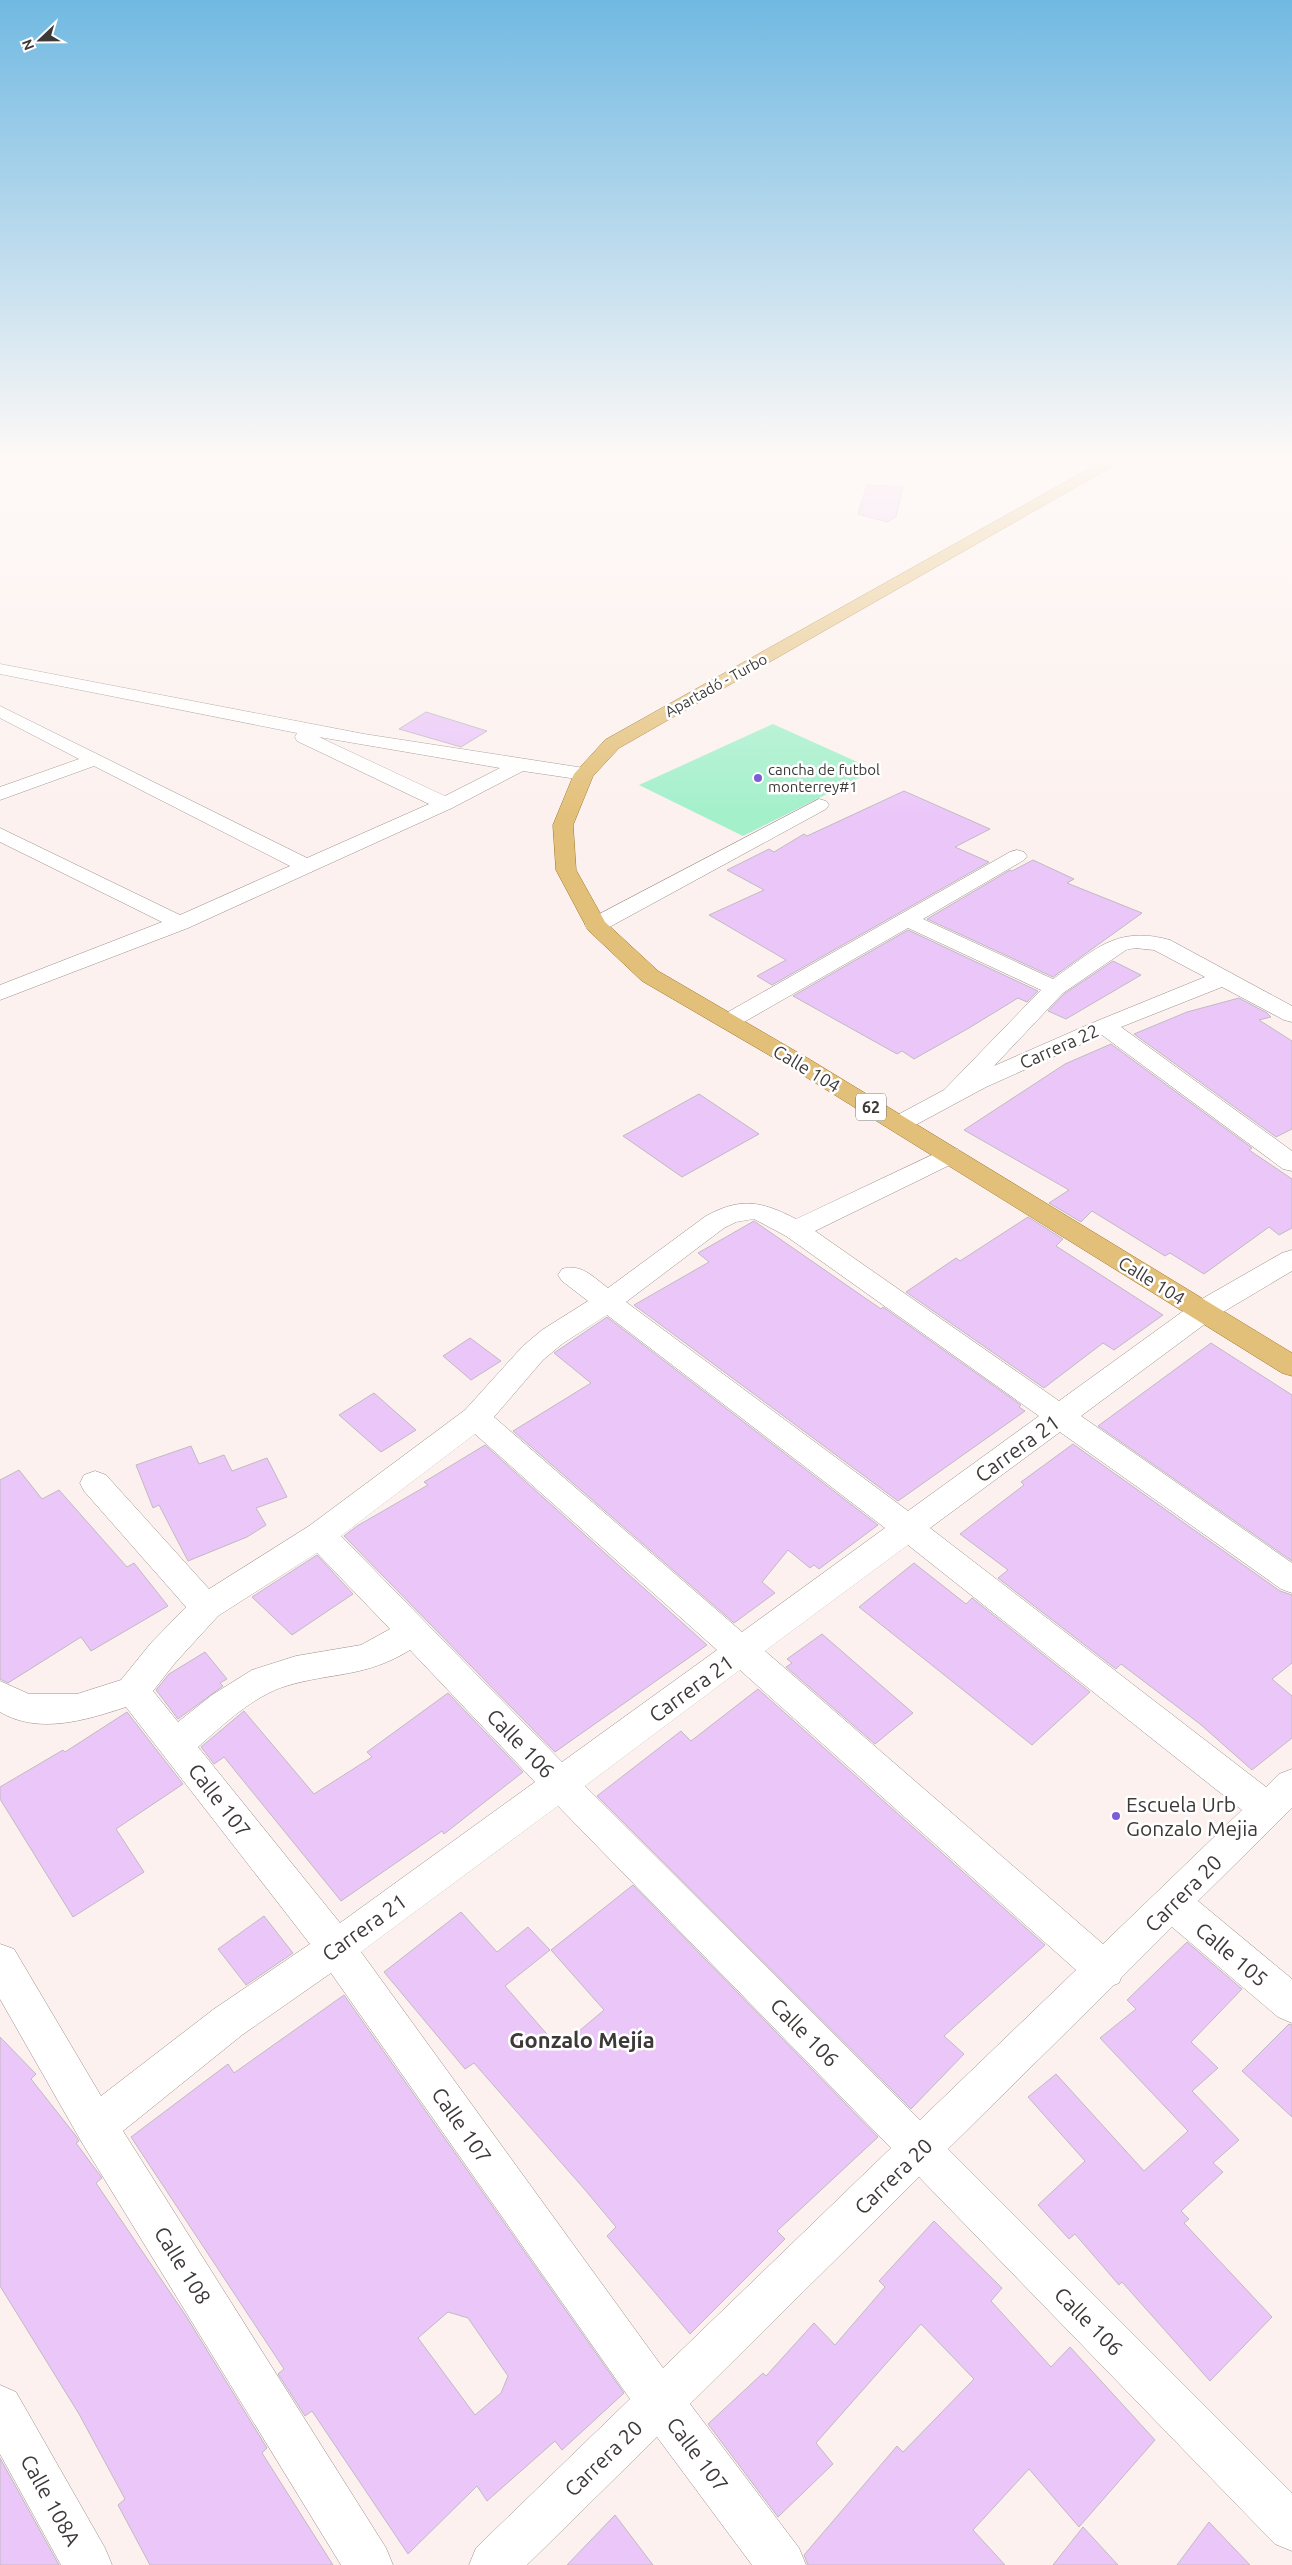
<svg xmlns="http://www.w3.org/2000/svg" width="1292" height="2565" font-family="Ubuntu,sans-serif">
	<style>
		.green { fill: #a3f0cb }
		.building { fill: #ebc7f9; stroke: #c0bac2; fill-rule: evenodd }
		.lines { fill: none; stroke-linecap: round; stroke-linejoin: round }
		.minor-casing { stroke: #998f8c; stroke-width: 1 }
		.major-casing { stroke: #9d7528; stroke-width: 1 }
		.minor { fill: #fff; fill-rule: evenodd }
		.major { fill: #e3c079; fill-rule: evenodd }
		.poi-dot { fill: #7a5dd7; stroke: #fff; stroke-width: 2 }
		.labels { text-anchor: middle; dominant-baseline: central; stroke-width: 5; stroke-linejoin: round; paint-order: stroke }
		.far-street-label { font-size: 15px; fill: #3d3938; stroke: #fff }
		.far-poi-label { font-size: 15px; fill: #3d3938; stroke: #fff; text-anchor: start }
		.shield { fill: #fff; stroke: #777474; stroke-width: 1 }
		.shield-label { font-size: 16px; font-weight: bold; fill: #3d3938 }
		.street-label { font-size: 18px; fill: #3d3938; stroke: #fff }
		.near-street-label { font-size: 21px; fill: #3d3938; stroke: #fff }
		.near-poi-label { font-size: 21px; fill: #3d3938; stroke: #fff; text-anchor: start }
		.near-neighbourhood-label { font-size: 22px; font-weight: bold; fill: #3d3938; stroke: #fff }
	</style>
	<rect width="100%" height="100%" fill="#fcf1ee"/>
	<!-- green -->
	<path class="green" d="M 773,724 L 875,770 L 743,836 L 639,785 Z"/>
	<!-- building -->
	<g class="building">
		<path d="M 867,485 L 903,487 L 896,517 L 887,522 L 858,514 Z"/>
		<path d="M 426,712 L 487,731 L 461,747 L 399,729 Z"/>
		<path d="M 904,791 L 990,829 L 955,847 L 989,862 L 772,985 L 757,976 L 786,960 L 709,915 L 764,890 L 727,870 L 769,849 L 774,852 L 804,834 L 807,836 Z"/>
		<path d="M 1033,860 L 1074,879 L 1067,883 L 1142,913 L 1053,977 L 927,919 L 1010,870 L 1012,871 Z"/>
		<path d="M 908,930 L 1038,991 L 1027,1002 L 1018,998 L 969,1028 L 914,1059 L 902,1051 L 897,1054 L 793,996 Z"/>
		<path d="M 1113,961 L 1141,975 L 1066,1019 L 1048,1011 L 1064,994 Z"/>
		<path d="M 1239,998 L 1267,1013 L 1271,1017 L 1259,1020 L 1292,1041 L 1292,1129 L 1276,1137 L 1134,1034 L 1187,1012 Z"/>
		<path d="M 1111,1044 L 1252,1148 L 1249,1150 L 1292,1179 L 1292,1228 L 1279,1235 L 1269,1227 L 1204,1274 L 1170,1253 L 1165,1256 L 1092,1211 L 1081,1222 L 1049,1203 L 1069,1190 L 964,1130 L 1065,1064 Z"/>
		<path d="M 699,1094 L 759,1134 L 682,1177 L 623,1136 Z"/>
		<path d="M 1028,1217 L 1063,1239 L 1056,1246 L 1163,1315 L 1114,1350 L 1103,1343 L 1044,1388 L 906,1292 L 956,1258 L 960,1261 Z"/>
		<path d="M 754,1221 L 881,1309 L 883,1307 L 1021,1405 L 1019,1407 L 1025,1411 L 898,1501 L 634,1305 L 709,1262 L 698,1253 Z"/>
		<path d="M 607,1317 L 878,1525 L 819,1569 L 814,1565 L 810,1568 L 788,1550 L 762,1582 L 775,1593 L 734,1623 L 513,1431 L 591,1383 L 554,1353 Z"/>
		<path d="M 470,1338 L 501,1361 L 471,1380 L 443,1356 Z"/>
		<path d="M 1211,1343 L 1292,1395 L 1292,1561 L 1098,1426 Z"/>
		<path d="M 374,1393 L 416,1430 L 381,1452 L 339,1415 Z"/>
		<path d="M 1073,1444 L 1280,1591 L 1292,1595 L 1292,1663 L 1272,1679 L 1292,1696 L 1292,1738 L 1252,1770 L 1200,1724 L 1121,1664 L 1116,1669 L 998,1578 L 1008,1570 L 960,1534 L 1024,1485 L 1021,1482 Z"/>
		<path d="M 485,1445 L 707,1645 L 555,1752 L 344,1536 L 357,1526 L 428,1485 L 424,1482 Z"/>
		<path d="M 191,1446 L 199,1464 L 224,1455 L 232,1471 L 267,1458 L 287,1497 L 256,1508 L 266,1525 L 247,1537 L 188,1561 L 159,1505 L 153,1508 L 136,1465 Z"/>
		<path d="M 19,1470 L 42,1499 L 59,1490 L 127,1567 L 134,1563 L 168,1606 L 91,1651 L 81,1637 L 8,1683 L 0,1679 L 0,1480 Z"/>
		<path d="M 317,1555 L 353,1594 L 292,1635 L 252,1597 Z"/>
		<path d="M 914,1563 L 966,1604 L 972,1598 L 1090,1692 L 1032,1745 L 859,1607 Z"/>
		<path d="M 822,1634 L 913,1713 L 875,1744 L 786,1667 L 792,1663 L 787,1659 Z"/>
		<path d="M 205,1652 L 227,1679 L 220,1683 L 223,1686 L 178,1719 L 156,1690 L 169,1674 Z"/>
		<path d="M 758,1689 L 1045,1945 L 944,2036 L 964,2054 L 911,2109 L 597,1796 L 681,1731 L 691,1741 Z"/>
		<path d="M 448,1693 L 523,1772 L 444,1834 L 442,1831 L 341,1901 L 224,1757 L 214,1764 L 201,1747 L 244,1711 L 314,1794 L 372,1757 L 367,1752 Z"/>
		<path d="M 127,1712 L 183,1784 L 116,1829 L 144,1872 L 73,1917 L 0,1799 L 0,1787 L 63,1750 L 65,1752 Z"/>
		<path d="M 633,1885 L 878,2137 L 777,2231 L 785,2239 L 690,2334 L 607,2236 L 616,2227 L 586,2191 L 474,2063 L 465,2069 L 384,1972 L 461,1912 L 497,1952 L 528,1927 L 550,1950 L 505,1986 L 559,2048 L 604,2010 L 551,1950 Z"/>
		<path d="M 264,1916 L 293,1953 L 246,1985 L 218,1949 Z"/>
		<path d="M 1187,1942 L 1242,1989 L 1191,2042 L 1218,2068 L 1192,2091 L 1239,2140 L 1213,2163 L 1223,2172 L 1181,2211 L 1189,2219 L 1184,2223 L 1272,2317 L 1210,2381 L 1122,2282 L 1119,2285 L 1075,2234 L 1069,2239 L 1038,2205 L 1085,2161 L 1028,2097 L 1056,2074 L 1144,2171 L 1188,2131 L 1100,2038 L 1136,2009 L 1127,2000 Z"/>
		<path d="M 344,1995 L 624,2393 L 562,2450 L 555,2441 L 487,2501 L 477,2486 L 408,2554 L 312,2411 L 305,2416 L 278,2374 L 284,2369 L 131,2137 L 228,2064 L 234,2073 ZM 448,2312 L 468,2318 L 508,2376 L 501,2393 L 475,2415 L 418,2338 Z"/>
		<path d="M 1289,2024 L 1292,2025 L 1292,2117 L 1242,2071 Z"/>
		<path d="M 0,2037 L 36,2074 L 31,2079 L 76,2136 L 79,2141 L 76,2143 L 102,2178 L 96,2183 L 186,2316 L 267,2448 L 262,2453 L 333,2565 L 150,2565 L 118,2505 L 125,2499 L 79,2414 L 0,2286 Z"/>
		<path d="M 934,2221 L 1002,2288 L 991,2301 L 1051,2367 L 1070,2347 L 1155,2440 L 1079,2527 L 1029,2469 L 973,2530 L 1005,2565 L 808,2565 L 804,2555 L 897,2446 L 903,2452 L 974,2379 L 921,2324 L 816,2443 L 833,2464 L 778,2517 L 708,2424 L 763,2373 L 766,2376 L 814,2323 L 835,2345 L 885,2287 L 879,2281 Z"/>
		<path d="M 0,2458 L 59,2565 L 0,2565 Z"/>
		<path d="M 615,2515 L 653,2565 L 567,2565 Z"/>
		<path d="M 1209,2522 L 1250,2565 L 1177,2565 Z"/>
		<path d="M 1083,2527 L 1118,2565 L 1053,2565 Z"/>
	</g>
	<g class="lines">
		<defs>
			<g id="minor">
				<path d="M 0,664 L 364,734 L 584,768 L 591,770 L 594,774 L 591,778 L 584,780 L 523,771 L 452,808 L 188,928 L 0,1000 L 0,985 L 162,922 L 0,842 L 0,828 L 180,915 L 290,866 L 94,766 L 0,800 L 0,787 L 79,759 L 0,718 L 0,706 L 307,858 L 429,804 L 297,741 L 295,737 L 297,733 L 0,674 ZM 319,737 L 500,768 L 445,796 Z"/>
				<path d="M 819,799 L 826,801 L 829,805 L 826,809 L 604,930 L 596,931 L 588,930 L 585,925 L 588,920 Z"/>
				<path d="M 1017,850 L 1024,852 L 1027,856 L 1024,860 L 923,919 L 1053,979 C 1095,950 1116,925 1170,940 L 1292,1006 L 1292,1022 L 1284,1020 L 1222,987 L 1121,1027 L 1292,1151 L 1292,1171 L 1283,1169 L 1102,1035 L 986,1087 L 908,1129 L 899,1132 L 890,1129 L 887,1124 L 890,1119 L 944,1090 L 1041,990 L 908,928 L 737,1026 L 729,1028 L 721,1026 L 717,1021 L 721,1016 L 1010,852 ZM 1135,948 L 1154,950 L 1205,977 L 1092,1023 L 994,1066 L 1063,993 L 1126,950 Z"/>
				<path d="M 949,1147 L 958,1149 L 962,1155 L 958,1161 L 815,1231 L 1059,1401 L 1193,1304 L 1282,1253 L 1292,1250 L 1292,1271 L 1213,1318 L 1081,1416 L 1292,1563 L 1292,1593 L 1281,1589 L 1060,1432 L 930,1528 L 1266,1787 L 1279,1774 L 1292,1769 L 1292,1808 L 1198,1901 L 1292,1979 L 1292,2023 L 1278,2017 L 1172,1927 L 1121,1978 L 1119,1983 L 1114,1985 L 948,2149 L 1292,2493 L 1292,2551 L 1275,2544 L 919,2177 L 690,2404 L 799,2548 L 806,2565 L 752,2565 L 657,2437 L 527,2565 L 469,2565 L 476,2548 L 630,2399 L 331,1973 L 242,2035 L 123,2131 L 386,2548 L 393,2565 L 341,2565 L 81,2141 L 0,1999 L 0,1944 L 14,1949 L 101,2096 L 214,2009 L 310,1944 L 126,1707 C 86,1720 39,1735 0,1712 L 0,1681 L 29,1694 L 77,1694 L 121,1680 L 151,1643 L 186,1607 L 84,1491 L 80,1483 L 84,1475 L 95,1471 L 106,1475 L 209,1589 L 309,1526 L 465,1410 L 523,1346 L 542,1330 L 588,1301 L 562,1281 L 558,1275 L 562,1269 C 581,1263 593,1277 608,1288 L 706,1216 C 741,1197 761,1201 796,1219 ZM 754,1219 L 786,1236 L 1039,1416 L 908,1511 L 626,1302 L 724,1228 L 736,1222 ZM 607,1315 L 885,1528 L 742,1632 L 494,1417 L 543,1360 L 562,1344 ZM 475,1434 L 717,1650 L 562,1762 L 341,1536 ZM 908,1545 L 1242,1810 L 1103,1944 L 765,1651 ZM 317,1553 L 390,1629 L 361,1645 L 296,1656 L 252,1670 L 212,1695 L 178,1722 L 153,1691 L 175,1663 L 218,1616 ZM 410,1650 L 535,1782 L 340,1923 L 198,1747 C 223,1725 253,1696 286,1686 C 332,1672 365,1678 410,1650 ZM 740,1670 L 1076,1970 L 920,2120 L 585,1786 ZM 558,1806 L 891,2148 L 663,2368 L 361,1952 Z"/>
				<path d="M 0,2385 L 16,2392 L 105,2548 L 112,2565 L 61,2565 L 0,2454 Z"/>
			</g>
			<path id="major" d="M 1107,459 L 1125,459 L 619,748 L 593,776 L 573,825 L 576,870 L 605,922 L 658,971 L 809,1059 L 1292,1353 L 1292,1376 L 1282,1373 L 793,1069 L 642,981 L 588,930 L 556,870 L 553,825 L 574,774 L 605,740 Z"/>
		</defs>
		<!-- minor casing -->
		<use href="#minor" class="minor-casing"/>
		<!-- major casing -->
		<use href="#major" class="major-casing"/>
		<!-- minor -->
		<use href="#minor" class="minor"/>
		<!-- major -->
		<use href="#major" class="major"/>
	</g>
	<!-- sky -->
	<linearGradient id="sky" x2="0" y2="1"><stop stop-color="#71b9e2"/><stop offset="0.56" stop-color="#fef9f7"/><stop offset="1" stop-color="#fef9f7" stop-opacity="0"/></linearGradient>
	<rect width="1292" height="818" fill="url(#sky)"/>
	<!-- markers -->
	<g class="poi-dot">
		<circle cx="758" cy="778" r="5"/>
		<circle cx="1116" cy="1816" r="5"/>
	</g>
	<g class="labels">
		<!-- far-street labels -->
		<g class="far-street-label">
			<text transform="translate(716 685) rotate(-29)">Apartadó - Turbo</text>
		</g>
		<!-- far-poi labels -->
		<g class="far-poi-label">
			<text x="768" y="769">cancha de futbol<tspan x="768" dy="17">monterrey#1</tspan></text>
		</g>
		<!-- shield labels -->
		<rect class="shield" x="856" y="1093.5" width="30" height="27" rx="4"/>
		<g class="shield-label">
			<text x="871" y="1107">62</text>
		</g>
		<!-- street labels -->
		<g class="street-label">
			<text transform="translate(1059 1046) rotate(-24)">Carrera 22</text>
			<text transform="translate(807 1068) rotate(31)">Calle 104</text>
			<text transform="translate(1152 1280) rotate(32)">Calle 104</text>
		</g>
		<!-- near-street labels -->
		<g class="near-street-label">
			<text transform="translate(1017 1448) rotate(-36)">Carrera 21</text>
			<text transform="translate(691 1688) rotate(-36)">Carrera 21</text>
			<text transform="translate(521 1743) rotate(46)">Calle 106</text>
			<text transform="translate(220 1800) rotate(52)">Calle 107</text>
			<text transform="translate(1183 1893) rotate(-45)">Carrera 20</text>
			<text transform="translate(364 1927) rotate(-36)">Carrera 21</text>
			<text transform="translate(1232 1954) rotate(40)">Calle 105</text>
			<text transform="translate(805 2032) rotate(45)">Calle 106</text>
			<text transform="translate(462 2125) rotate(55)">Calle 107</text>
			<text transform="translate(893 2176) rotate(-44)">Carrera 20</text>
			<text transform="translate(183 2265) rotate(58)">Calle 108</text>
			<text transform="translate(1089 2321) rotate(45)">Calle 106</text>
			<text transform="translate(698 2454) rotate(53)">Calle 107</text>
			<text transform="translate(603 2458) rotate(-44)">Carrera 20</text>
			<text transform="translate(51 2500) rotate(61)">Calle 108A</text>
		</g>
		<!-- near-poi labels -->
		<g class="near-poi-label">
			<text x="1126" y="1804">Escuela Urb<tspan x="1126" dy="24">Gonzalo Mejia</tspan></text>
		</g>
		<!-- near-neighbourhood labels -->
		<g class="near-neighbourhood-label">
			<text x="582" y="2039">Gonzalo Mejía</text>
		</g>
	</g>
	<!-- north arrow -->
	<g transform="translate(40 40) rotate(248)" stroke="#ffffff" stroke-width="4" paint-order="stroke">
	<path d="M0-4L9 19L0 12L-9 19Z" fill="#3d3938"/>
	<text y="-8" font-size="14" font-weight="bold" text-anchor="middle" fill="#3d3938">N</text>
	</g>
</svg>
